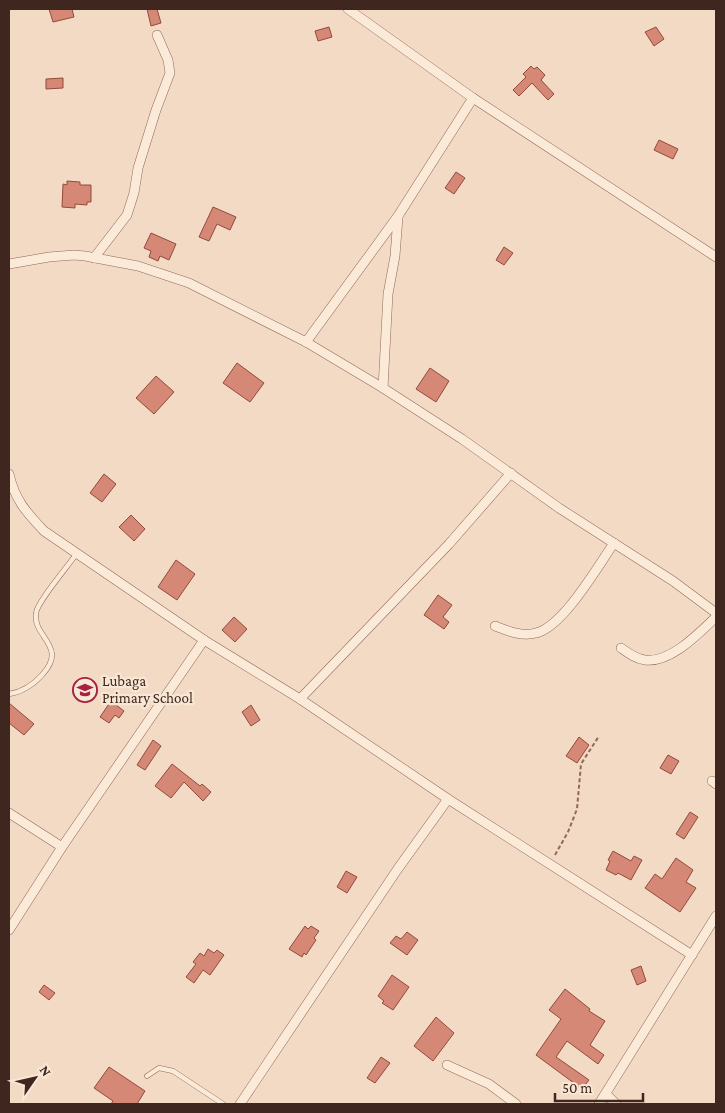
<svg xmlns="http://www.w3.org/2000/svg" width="725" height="1113" font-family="'Crimson Pro',serif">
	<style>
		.building { fill: #d58876; stroke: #934a3b }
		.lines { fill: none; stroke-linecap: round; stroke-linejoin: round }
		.lane-casing { stroke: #906958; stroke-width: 5.5 }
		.street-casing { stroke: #906958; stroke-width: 10 }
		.path { stroke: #906958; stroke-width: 2; stroke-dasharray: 4 2.5; stroke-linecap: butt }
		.lane { stroke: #fcead9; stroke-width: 4.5 }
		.street { stroke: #fcead9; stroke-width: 9 }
		.labels { text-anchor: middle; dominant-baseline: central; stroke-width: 4.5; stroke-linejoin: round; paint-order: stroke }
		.poi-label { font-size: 15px; fill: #3f261e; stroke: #f9e7d5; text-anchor: start }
	</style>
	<rect width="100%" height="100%" fill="#f3dac4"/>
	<!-- building -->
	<g class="building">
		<path d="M 49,9 L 72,9 L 74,17 L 53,22 Z"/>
		<path d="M 147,9 L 157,9 L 161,23 L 151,26 Z"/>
		<path d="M 329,27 L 332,37 L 318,41 L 315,31 Z"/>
		<path d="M 656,27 L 664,39 L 654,46 L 645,32 Z"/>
		<path d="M 531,66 L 534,69 L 537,67 L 545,75 L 541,80 L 554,94 L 548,100 L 532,83 L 519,96 L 513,90 L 526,77 L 523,74 Z"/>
		<path d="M 63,78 L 63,88 L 46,89 L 46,79 Z"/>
		<path d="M 659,140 L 678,149 L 673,159 L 654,150 Z"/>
		<path d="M 456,172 L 465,178 L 454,194 L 445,188 Z"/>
		<path d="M 67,181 L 80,182 L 80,185 L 91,185 L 91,202 L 87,202 L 87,205 L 75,204 L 75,208 L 62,207 L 63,184 L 67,185 Z"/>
		<path d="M 213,207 L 236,217 L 230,230 L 217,224 L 209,241 L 199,237 Z"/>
		<path d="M 151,233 L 176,244 L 169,260 L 160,256 L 158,261 L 149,257 L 151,251 L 144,248 Z"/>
		<path d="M 504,247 L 513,253 L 504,265 L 496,260 Z"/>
		<path d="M 237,363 L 264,383 L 250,402 L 223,383 Z"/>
		<path d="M 430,368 L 449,381 L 436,402 L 416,389 Z"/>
		<path d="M 156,376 L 174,392 L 154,414 L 136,398 Z"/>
		<path d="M 104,474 L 116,484 L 102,502 L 90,493 Z"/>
		<path d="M 131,515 L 145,529 L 134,541 L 119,527 Z"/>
		<path d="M 176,560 L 195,574 L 177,600 L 158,587 Z"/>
		<path d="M 438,595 L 452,605 L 443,617 L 449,622 L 444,629 L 424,615 Z"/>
		<path d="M 234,617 L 247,629 L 235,642 L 222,630 Z"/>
		<path d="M 111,701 L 124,711 L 119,718 L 115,715 L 109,723 L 100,717 Z"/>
		<path d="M 9,703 L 34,724 L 24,735 L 9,723 Z"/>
		<path d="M 251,705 L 260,720 L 251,726 L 242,712 Z"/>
		<path d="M 579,737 L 589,745 L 577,763 L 566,756 Z"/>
		<path d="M 153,740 L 161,746 L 145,770 L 137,765 Z"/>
		<path d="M 668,755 L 679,761 L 671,774 L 660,768 Z"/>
		<path d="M 172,764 L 200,786 L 202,784 L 211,792 L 203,801 L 184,782 L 171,798 L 155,786 Z"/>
		<path d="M 690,812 L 698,817 L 684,839 L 676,834 Z"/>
		<path d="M 613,851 L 631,861 L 634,856 L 642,860 L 631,880 L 618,873 L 616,875 L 606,870 L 610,861 L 608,860 Z"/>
		<path d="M 676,858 L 693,870 L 686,882 L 696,888 L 680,912 L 645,888 L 655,874 L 662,879 Z"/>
		<path d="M 346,871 L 357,877 L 347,893 L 337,887 Z"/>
		<path d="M 305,926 L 308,929 L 311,926 L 319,931 L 314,938 L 316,940 L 306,955 L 304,953 L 302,957 L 289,949 Z"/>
		<path d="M 407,932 L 418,940 L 407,955 L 390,943 L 396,936 L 401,939 Z"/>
		<path d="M 208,949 L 214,953 L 217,950 L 224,955 L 210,975 L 203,970 L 194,983 L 186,977 L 196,964 L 193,962 L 200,953 L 204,956 Z"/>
		<path d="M 641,966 L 646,981 L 637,985 L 631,970 Z"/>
		<path d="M 392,975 L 409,987 L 393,1010 L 382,1003 L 384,1001 L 378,996 Z"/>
		<path d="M 44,985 L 55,993 L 49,1000 L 39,992 Z"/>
		<path d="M 565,989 L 590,1009 L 589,1011 L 605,1021 L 590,1045 L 604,1055 L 598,1064 L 567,1041 L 556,1057 L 589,1080 L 582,1089 L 536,1055 L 561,1019 L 549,1010 Z"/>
		<path d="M 436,1017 L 454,1033 L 433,1061 L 414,1046 Z"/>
		<path d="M 381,1057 L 390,1063 L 375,1083 L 367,1078 Z"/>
		<path d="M 109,1067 L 145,1091 L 137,1104 L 111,1104 L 113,1101 L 94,1088 Z"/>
	</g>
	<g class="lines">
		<defs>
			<g id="lane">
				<path d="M 9,694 C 22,692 33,685 42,675 C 69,646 32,637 36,613 C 37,602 69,565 77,553"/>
				<path d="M 147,1076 L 159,1068 L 173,1071 L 223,1104"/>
			</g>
			<g id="street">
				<path d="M 348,9 L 473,98 L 716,257"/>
				<path d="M 94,258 L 127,215 L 134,193 L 138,168 L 156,110 L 170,73 L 168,60 L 157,35"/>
				<path d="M 9,264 L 49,257 L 74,255 L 85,256 L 138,266 L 189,283 L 306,342 L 383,388 L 462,439 L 559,508 L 673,581 L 716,613"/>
				<path d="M 306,342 L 398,216 L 473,98"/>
				<path d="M 383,388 L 388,294 L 395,256 L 398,217"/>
				<path d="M 9,474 C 15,500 26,512 44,531 L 204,640 L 300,699 L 448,799 L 692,955"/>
				<path d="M 495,626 C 508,631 522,637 536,633 C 563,627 598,566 614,543"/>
				<path d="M 621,648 C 628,653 636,659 645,660 C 671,663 699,633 716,617"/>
				<path d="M 300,699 L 449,544 L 511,473"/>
				<path d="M 712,781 L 716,784"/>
				<path d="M 9,813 L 62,847"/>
				<path d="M 9,930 L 62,847 L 204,640"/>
				<path d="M 447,1065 L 489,1084 L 516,1104"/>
				<path d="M 606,1094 L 616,1104"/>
				<path d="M 240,1104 L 397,870 L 448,799"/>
				<path d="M 599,1104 L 716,916"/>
			</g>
		</defs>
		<!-- lane casing -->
		<use href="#lane" class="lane-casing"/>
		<!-- street casing -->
		<use href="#street" class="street-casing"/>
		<!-- path -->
		<path class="path" d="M 555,855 L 568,832 L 577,809 L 581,764 L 599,736"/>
		<!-- lane -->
		<use href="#lane" class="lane"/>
		<!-- street -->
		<use href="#street" class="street"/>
	</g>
	<!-- icons -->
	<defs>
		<symbol id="school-ring" viewBox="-11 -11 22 22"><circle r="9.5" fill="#f9e7d5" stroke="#a72140" stroke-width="1.5"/><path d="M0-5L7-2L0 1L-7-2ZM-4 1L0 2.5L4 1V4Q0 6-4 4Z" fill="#a72140"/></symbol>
	</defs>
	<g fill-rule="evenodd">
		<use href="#school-ring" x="71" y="676" width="28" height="28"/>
	</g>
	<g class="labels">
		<!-- poi labels -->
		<g class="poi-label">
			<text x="102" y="681">Lubaga<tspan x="102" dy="17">Primary School</tspan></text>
		</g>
	</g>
	<!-- border -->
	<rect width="725" height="1113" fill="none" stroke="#3f261e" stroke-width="20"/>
	<!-- north arrow -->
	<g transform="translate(35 1078) rotate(56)" stroke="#f9e7d5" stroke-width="4" paint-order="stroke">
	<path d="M0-4L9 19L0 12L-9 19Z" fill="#3f261e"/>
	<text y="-8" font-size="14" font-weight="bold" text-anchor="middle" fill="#3f261e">N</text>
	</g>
	<!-- scale -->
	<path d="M555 1093v8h88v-8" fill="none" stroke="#3f261e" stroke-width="2.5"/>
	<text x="562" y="1093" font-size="15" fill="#3f261e" stroke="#f9e7d5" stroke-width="4" paint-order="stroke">50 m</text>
</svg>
